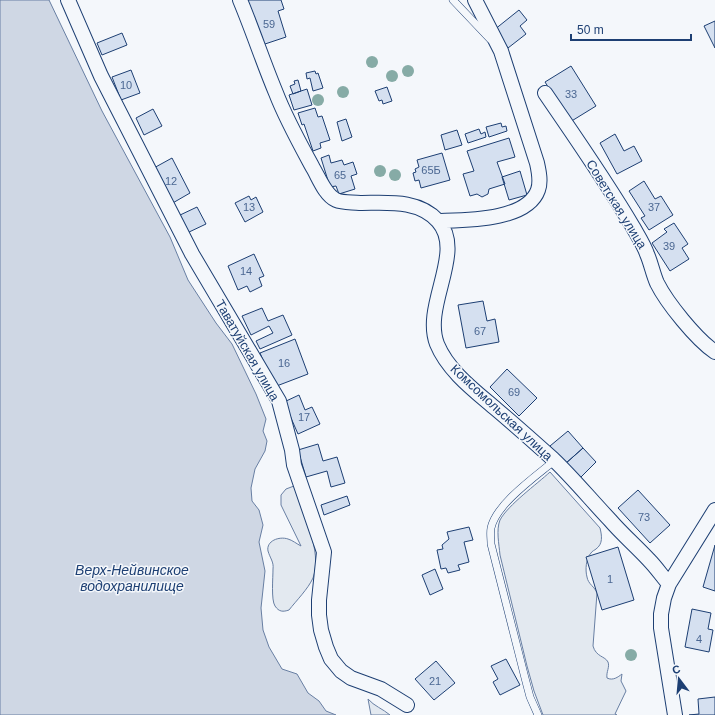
<svg xmlns="http://www.w3.org/2000/svg" width="715" height="715" viewBox="0 0 715 715" font-family="Helvetica,sans-serif">
  <style>
    .green { fill: #e3e9f0; stroke: #687fa3 }
    .water { fill: #cfd7e4; stroke: #687fa3 }
    .building { fill: #d5e0f0; stroke: #1d3f73 }
    .lines { fill: none; stroke-linecap: round; stroke-linejoin: round }
    .service-casing { stroke: #1d3f73; stroke-width: 8 }
    .minor-casing { stroke: #1d3f73; stroke-width: 16 }
    .service { stroke: #f4f7fb; stroke-width: 7 }
    .minor { stroke: #f4f7fb; stroke-width: 14 }
    .tree { fill: #86aba6 }
    .labels { text-anchor: middle; stroke-width: 3; stroke-linejoin: round; paint-order: stroke }
    .number-label { font-size: 11px; fill: #4b6792 }
    .street-label { font-size: 13px; fill: #1d3f73; stroke: #f4f7fb }
    .water-label { font-size: 14px; font-style: italic; fill: #1d3f73; stroke: #f4f7fb }
  </style>
  <rect width="100%" height="100%" fill="#f4f7fb"/>
  <path class="green" d="M550,472L600,528C602,536 603,544 596,549C595,550 592,551 591,553C586,558 585,570 587,577C588,584 595,587 597,593L593,646C596,657 605,656 608,662C610,667 606,672 607,678C613,681 618,677 622,674L621,681L626,691L615,714L617,715H543L534,691L527,666L500,555C499,544 496,530 500,520C508,505 537,484 550,472Z
    M294,486C302,512 323,551 313,578C308,589 296,601 289,610C283,612 279,612 275,606C271,600 273,578 273,569C274,562 270,558 268,551C266,541 279,536 288,539C292,540 297,544 301,546L281,505V495L286,489Z
    M368,699C374,706 383,709 390,715H371Z"/>
  <path class="water" d="M0,0H49L102,111L170,237L188,280L216,323L232,344L256,394L266,419L263,431L267,441L265,451L255,469L251,488L252,501L259,510L263,525L259,542L265,571L261,608L263,630L269,647L282,669L297,674L308,693L319,701L326,711L336,715H0Z"/>
  <path class="building" d="M247,0H281L284,9L278,11L286,37L262,45Z
    M519,10L527,20L520,26L526,34L508,48L494,30Z
    M715,21V48L704,26Z
    M122,33L127,45L102,55L97,43Z
    M571,66L596,106L570,122L545,82Z
    M131,70L140,93L121,100L112,77Z
    M315,71L316,74L318,73L323,88L313,91L310,78L307,79L306,73Z
    M298,80L301,91L293,94L290,86L295,84L294,81Z
    M387,87L392,101L383,104L382,100L379,101L375,91Z
    M307,89L312,105L294,110L289,95Z
    M315,108L318,117L322,116L330,140L320,143L321,148L313,151L304,124L302,125L298,113Z
    M153,109L162,126L144,135L136,118Z
    M346,119L352,137L342,141L337,122Z
    M501,123L502,127L506,126L507,131L489,137L486,127Z
    M479,129L481,134L485,132L486,137L468,143L465,134Z
    M457,130L462,145L445,150L441,135Z
    M615,134L624,151L634,146L642,161L617,174L600,143Z
    M509,138L515,157L497,162L505,184L489,189L488,194L482,197L477,194L470,196L463,174L474,171L467,151Z
    M442,153L450,180L421,188L419,180L415,181L413,173L416,172L415,169L419,167L417,160Z
    M329,155L331,163L342,160L344,165L353,162L357,174L351,176L355,189L339,194L336,186L330,187L321,158Z
    M172,158L190,193L171,204L152,169Z
    M520,171L527,195L509,200L502,177Z
    M644,181L655,199L661,196L673,215L649,230L641,218L645,216L629,191Z
    M249,196L251,200L256,197L263,212L245,222L235,203Z
    M197,207L206,224L187,233L178,216Z
    M674,223L688,244L682,248L689,259L670,271L652,243L667,232L664,229Z
    M254,254L264,276L259,278L262,286L250,292L247,286L238,290L228,266Z
    M483,301L487,321L495,319L499,342L466,348L458,305Z
    M262,308L268,321L283,315L292,335L260,349L256,341L273,333L269,326L251,335L242,316Z
    M295,339L308,374L274,387L260,353Z
    M507,369L537,398L519,416L490,387Z
    M299,395L305,410L312,407L320,424L298,434L284,402Z
    M568,431L583,448L565,464L550,446Z
    M318,444L323,461L337,457L345,483L331,487L327,471L306,477L298,450Z
    M583,448L596,462L579,479L565,464Z
    M638,490L670,525L650,543L618,508Z
    M347,496L350,505L324,515L321,505Z
    M469,527L473,540L464,542L469,562L458,565L460,570L448,573L446,568L441,569L437,550L443,549L442,545L449,539L447,532Z
    M715,545V591L703,587Z
    M618,547L634,600L602,610L586,557Z
    M435,569L443,589L430,595L422,575Z
    M692,609L711,613L708,629L713,630L709,652L685,647Z
    M506,659L520,685L500,695L493,682L498,679L491,666Z
    M436,661L455,683L434,700L415,679Z
    M715,697V715H689L699,714L698,699Z"/>
  <g class="lines">
    <defs>
      <path id="service" d="M453,0L490,39
        M538,715L530,697L525,678L491,544C491,539 490,533 491,528C496,504 536,476 554,461"/>
      <path id="minor" d="M68,0L101,76L192,254L279,401L292,450L294,465L324,552L319,600V615L321,630L326,647L331,659L341,671L351,678L381,689L407,705
        M240,0C253,31 263,62 276,93C286,119 300,144 313,168C319,178 325,195 336,200C343,203 352,202 360,203C387,203 418,199 438,221C466,252 422,305 437,344C448,371 475,391 496,409C515,425 534,442 553,459C573,478 591,500 610,520C622,534 636,546 649,560C656,567 662,576 669,584
        M545,93C575,137 606,181 633,227C638,236 644,245 647,254C651,263 653,274 657,283C667,303 696,339 715,352
        M438,221C465,220 527,221 538,190C541,182 539,172 537,163L501,51L475,0
        M675,715L661,628V614L664,598L669,584L715,510"/>
    </defs>
    <use href="#service" class="service-casing"/>
    <use href="#minor" class="minor-casing"/>
    <use href="#service" class="service"/>
    <use href="#minor" class="minor"/>
  </g>
  <g class="tree">
    <circle cx="372" cy="62" r="6"/>
    <circle cx="408" cy="71" r="6"/>
    <circle cx="392" cy="76" r="6"/>
    <circle cx="343" cy="92" r="6"/>
    <circle cx="318" cy="100" r="6"/>
    <circle cx="380" cy="171" r="6"/>
    <circle cx="395" cy="175" r="6"/>
    <circle cx="631" cy="655" r="6"/>
  </g>
  <g class="labels">
    <g class="number-label">
      <text x="269" y="28">59</text>
      <text x="126" y="89">10</text>
      <text x="571" y="98">33</text>
      <text x="431" y="174">65Б</text>
      <text x="340" y="179">65</text>
      <text x="171" y="185">12</text>
      <text x="249" y="211">13</text>
      <text x="654" y="211">37</text>
      <text x="669" y="250">39</text>
      <text x="246" y="275">14</text>
      <text x="480" y="335">67</text>
      <text x="284" y="367">16</text>
      <text x="514" y="396">69</text>
      <text x="304" y="421">17</text>
      <text x="644" y="521">73</text>
      <text x="610" y="583">1</text>
      <text x="699" y="643">4</text>
      <text x="435" y="685">21</text>
    </g>
    <g class="street-label">
      <text transform="translate(617 204) rotate(58)" y="5">Советская улица</text>
      <text transform="translate(248 350) rotate(60)" y="5">Таватуйская улица</text>
      <text transform="translate(502 412) rotate(43)" y="5">Комсомольская улица</text>
    </g>
    <g class="water-label">
      <text x="132" y="575">Верх-Нейвинское<tspan x="132" dy="16">водохранилище</tspan></text>
    </g>
  </g>
  <g transform="translate(679 679) rotate(344)" stroke="#f4f7fb" stroke-width="3" paint-order="stroke">
  <path d="M0-3L7 15L0 10L-7 15Z" fill="#1d3f73"/>
  <text y="-6" font-size="11" font-weight="bold" text-anchor="middle" fill="#1d3f73">С</text>
  </g>
  <path d="M571 34v6h120v-6" fill="none" stroke="#1d3f73" stroke-width="2"/>
  <text x="577" y="34" font-size="12" fill="#1d3f73" stroke="#f4f7fb" stroke-width="3" paint-order="stroke">50 m</text>
</svg>
